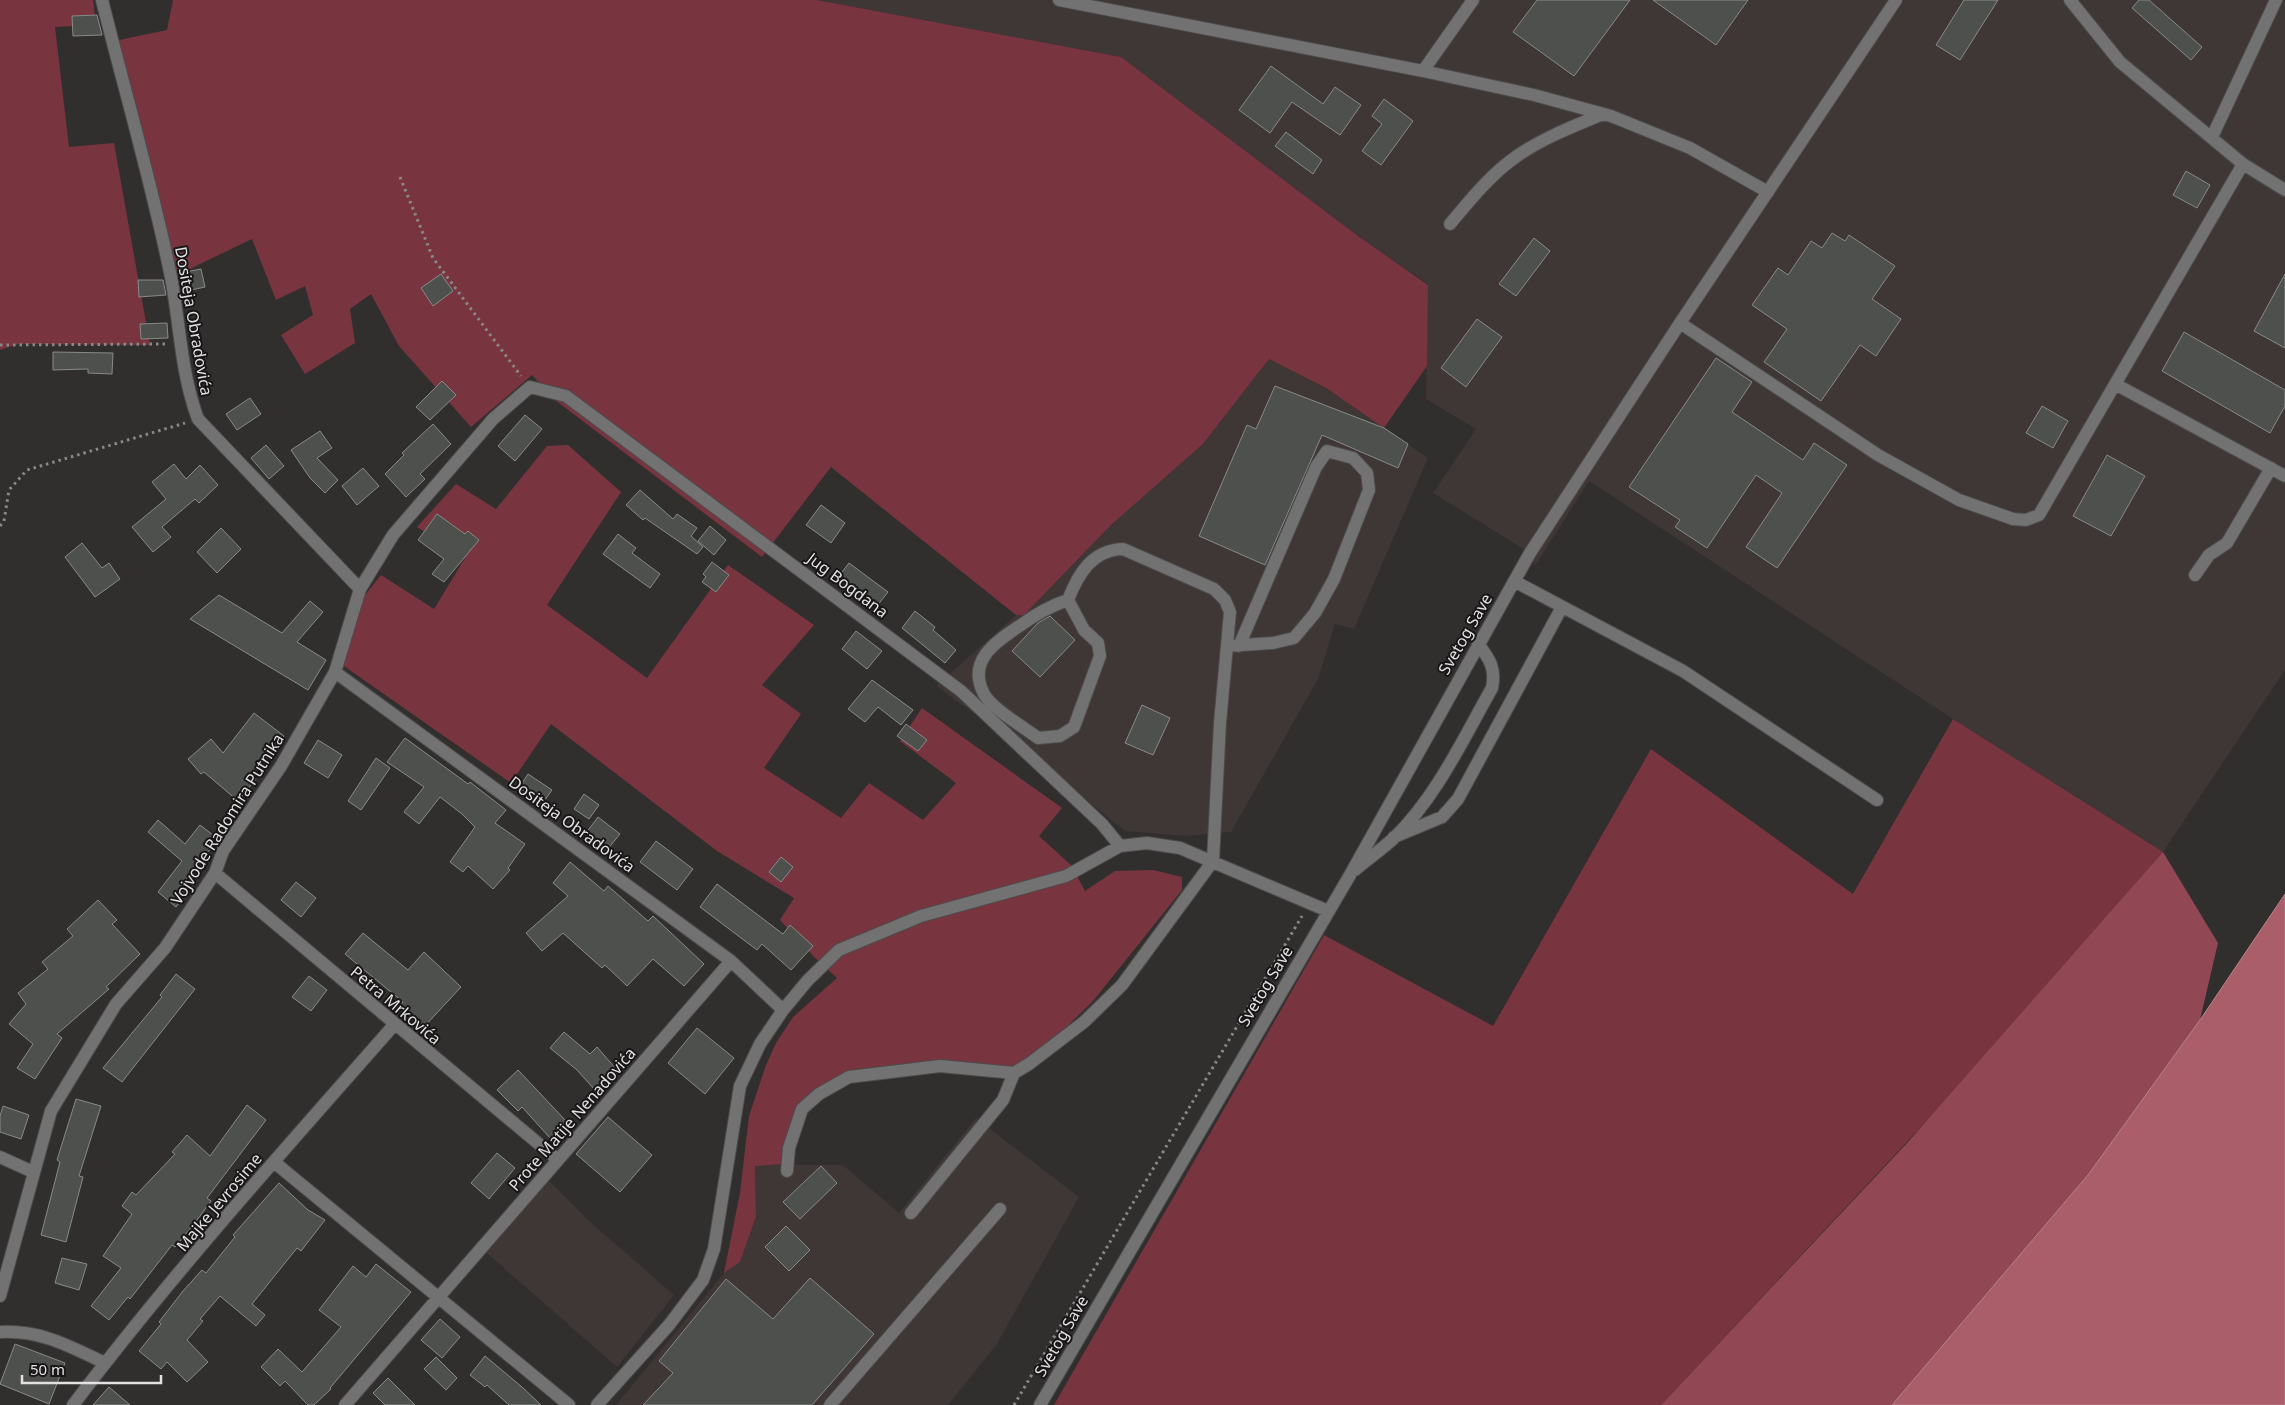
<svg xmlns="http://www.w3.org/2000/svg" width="2285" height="1405" viewBox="0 0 2285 1405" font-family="'Noto Sans',sans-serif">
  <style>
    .built { fill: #3f3636 }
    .green { fill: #783540 }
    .forest { fill: #914854 }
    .water { fill: #a95e69; stroke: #ba858d }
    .building { fill: #4e504d; stroke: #898b88 }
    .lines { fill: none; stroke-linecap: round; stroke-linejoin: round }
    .minor-casing { stroke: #4d4b4b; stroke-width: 14 }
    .path { stroke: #8a8888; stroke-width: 3; stroke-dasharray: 2.5 4; stroke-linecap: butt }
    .minor { stroke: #737272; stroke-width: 12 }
    .labels { text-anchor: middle; stroke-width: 4; stroke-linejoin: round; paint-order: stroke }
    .street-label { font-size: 16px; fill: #e3e1e1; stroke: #181616 }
  </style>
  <rect width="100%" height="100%" fill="#312e2e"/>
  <path class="built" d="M817,0H2285V670L2163,852L1953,719L1589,481L1535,566L1530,553L1433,493L1476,429L1426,399L1428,284L1354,233L1121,57Z
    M1269,359L1326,388L1428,458L1354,629L1335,624L1318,679L1231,832L1186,836L1125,831L1022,748L936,686L1016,615H1024L1111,525L1203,444Z
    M976,1118L1079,1197L997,1344L948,1405H616L724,1273L740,1262L756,1217L755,1165H843L899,1213Z
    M542,1174L587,1219L674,1295L617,1367L482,1249Z"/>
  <path class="green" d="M0,0H93L96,25L55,27L69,147L114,143L150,345L18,344L0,350Z
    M173,0H817L1121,57L1354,233L1428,285L1427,366L1384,428L1326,388L1269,359L1203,444L1111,525L1024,615H1016L831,467L762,557L555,400L532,375L471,427L399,346L371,294L350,309L355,343L305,374L281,335L313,315L305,286L276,300L252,239L171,278L119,40L167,30Z
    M568,445L621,492L547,605L647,678L728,565L814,625L762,685L801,714L764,768L841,818L869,783L923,820L956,783L900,741L922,708L1062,808L1039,836L1071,865L1085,891L1115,871L1153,870L1182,877V890L1093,1001L1029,1064L1014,1073L940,1066L849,1077L802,1108L787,1164L755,1166L756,1217L740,1262L724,1273L740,1193L749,1116L766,1065L776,1043L793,1017L837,978L814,957L780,920L794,898L717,851L551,724L511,783L341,664L361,600L381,575L434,609L465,558L417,527L456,484L496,509L547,446Z
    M1953,719L2163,852L1992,1051L1661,1405H1054L1324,935L1493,1026L1651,749L1853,894Z"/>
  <path class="forest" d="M2163,852L2218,943L2200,1020L2088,1175L1892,1405H1661L1908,1142Z"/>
  <path class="water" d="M2285,894V1405H1892L2088,1175L2200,1020Z"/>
  <path class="building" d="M1537,0H1630L1574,76L1513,32Z
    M1653,0H1748L1716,45Z
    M1964,0H1998L1960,60L1936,45Z
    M2139,0H2149L2202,47L2191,60L2132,8Z
    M97,15L102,35L73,36L72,16Z
    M1271,66L1323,104L1335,87L1361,105L1340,135L1292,102L1270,133L1239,110Z
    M1384,99L1413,121L1381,165L1362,151L1382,124L1372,116Z
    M1286,132L1322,160L1313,174L1275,146Z
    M2186,171L2210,185L2197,208L2173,195Z
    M1832,233L1845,241L1849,235L1895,266L1872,299L1901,319L1876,356L1860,345L1821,401L1764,362L1787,329L1752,305L1778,268L1788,275L1811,241L1822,248Z
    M1534,238L1550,251L1516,296L1499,284Z
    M201,269L205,287L182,292L180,273Z
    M441,274L453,291L433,306L421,288Z
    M2285,274V348L2254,331Z
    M138,280H163L166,295L139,297Z
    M1477,319L1502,337L1466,387L1441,368Z
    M167,323L168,338L141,339L140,324Z
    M2184,332L2285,390V406L2270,433L2162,371Z
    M53,352L113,353L112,374L88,373V369L53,370Z
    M1716,358L1752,382L1732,412L1803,460L1814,443L1847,465L1777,568L1746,547L1782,493L1756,475L1707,548L1675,527L1680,520L1629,487Z
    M442,381L456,395L430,420L416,407Z
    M1275,386L1384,428L1408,444L1398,468L1322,435L1265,565L1199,536L1247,425L1256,429Z
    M250,398L261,414L237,430L226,414Z
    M2042,406L2068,421L2053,448L2026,433Z
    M525,415L542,429L515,461L498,446Z
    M433,424L451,444L420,474L425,479L406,497L385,474L404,455L402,453Z
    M320,431L332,448L317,458L338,480L325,493L310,478L291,450Z
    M266,445L284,466L269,479L251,458Z
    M2107,455L2145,476L2111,536L2073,516Z
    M174,464L186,479L200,465L218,485L199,503L195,499L162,527L171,537L153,552L132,527L166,499L152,482Z
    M363,468L379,486L357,505L342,486Z
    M640,490L673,519L677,514L697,528L691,536L703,547L697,554L645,518L643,520L626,505Z
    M821,505L845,523L831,543L806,525Z
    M437,514L465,534L468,531L479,540L444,582L432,574L444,559L418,540Z
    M710,526L726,540L714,555L698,541Z
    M221,528L241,549L217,573L197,552Z
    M618,534L636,548L632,553L660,574L650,588L603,554Z
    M82,543L102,568L109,563L120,579L95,597L65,557Z
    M712,562L729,575L716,592L702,582L706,577L703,574Z
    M849,563L888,592L877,606L839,576Z
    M219,595L282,633L310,601L323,612L297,642L326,660L308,690L190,619Z
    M915,611L935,627L933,630L956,650L945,663L902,628Z
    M1050,616L1075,640L1040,677L1012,651L1038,623Z
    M856,631L882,651L867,669L842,649Z
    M872,680L913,710L901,725L878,707L865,722L848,709Z
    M1142,705L1170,718L1153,755L1125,743Z
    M254,713L284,736L253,776L256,779L238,801L204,772L201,774L188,759L211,739L223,753Z
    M906,724L927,740L918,751L897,736Z
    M405,738L468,784L470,782L506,810L495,823L525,844L508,868L510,870L493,889L468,866L463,872L450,862L475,827L462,814L440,797L419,824L404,812L424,787L387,762Z
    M318,740L342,755L328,778L304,763Z
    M376,758L390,768L361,810L348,801Z
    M528,774L552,790L542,804L519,788Z
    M584,794L599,805L589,819L574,809Z
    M598,817L620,834L607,850L586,833Z
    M158,820L185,844L200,825L218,839L186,880L193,885L176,907L158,892L182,861L148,832Z
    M656,841L693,869L677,890L640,862Z
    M781,857L793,867L781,882L769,872Z
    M570,862L604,891L608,886L648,921L653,916L704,964L684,986L653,959L627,986L605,965L602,968L563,933L542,951L526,933L568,896L553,883Z
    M296,882L316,898L301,917L281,900Z
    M717,884L783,934L790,925L813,946L791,970L762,944L757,950L700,907Z
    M98,900L117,920L112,924L140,954L106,987L109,989L57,1034L62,1038L35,1079L17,1068L33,1044L9,1024L26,1004L18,993L48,969L42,962L73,936L67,929Z
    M363,933L408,970L424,952L461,987L423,1028L399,1006L403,1002L345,954Z
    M176,974L195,989L122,1082L103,1068L162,997L160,995Z
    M309,976L327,990L311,1011L292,997Z
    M697,1028L734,1058L705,1094L668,1063Z
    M564,1032L590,1054L597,1047L616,1069L594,1089L577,1070L550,1048Z
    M518,1070L567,1122L550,1138L522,1107L518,1111L497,1090Z
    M76,1099L101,1106L79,1176L83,1177L66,1242L41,1235L60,1162L57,1160Z
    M247,1105L266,1120L207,1198L211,1201L195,1223L175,1247L172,1245L130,1299L128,1297L109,1320L91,1306L121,1268L103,1256L132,1214L122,1206L132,1192L136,1195L175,1154L172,1152L187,1135L210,1156Z
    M3,1106L29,1115L21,1139L0,1132V1116Z
    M608,1117L652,1155L620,1192L576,1154Z
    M497,1153L515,1168L489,1199L471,1183Z
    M821,1166L837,1183L800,1219L783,1202Z
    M279,1183L308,1210L325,1220L301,1251L297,1248L252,1304L265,1315L256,1326L220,1296L200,1319L203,1321L187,1340L208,1362L187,1382L167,1362L161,1369L139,1351L161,1324L159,1322L183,1291L202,1270L206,1273L235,1237L233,1235Z
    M786,1226L810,1250L789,1271L765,1247Z
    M62,1258L87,1264L79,1290L55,1283Z
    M376,1264L411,1292L330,1388L331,1389L314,1405H308L285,1381L280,1386L261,1367L278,1349L302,1372L341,1327L319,1310L353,1266L366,1277Z
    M810,1278L874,1334L812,1405H643L673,1373L659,1361L726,1279L773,1319Z
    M440,1319L460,1337L442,1358L421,1340Z
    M15,1344L65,1363L49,1404L0,1384Z
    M485,1356L522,1387L541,1405H509L487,1385L485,1387L470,1375Z
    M436,1357L457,1378L446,1390L424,1369Z
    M388,1378L415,1405H385L373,1393Z
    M109,1387L130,1405H93Z"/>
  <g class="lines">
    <defs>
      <path id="minor" d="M102,0C125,92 152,184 171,277C180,325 181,374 198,419L360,589
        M1059,0L1423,71L1473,0
        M1423,71L1534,95L1611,116L1690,148L1768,192
        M2212,137L2276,0
        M2243,164L2285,190
        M1450,224C1470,200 1491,174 1517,156C1543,138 1574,126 1603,114
        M1680,323L1878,455L1959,500L2013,519L2026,520L2039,515L2243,164L2120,62L2070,0
        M2115,384L2285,476
        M2195,575L2209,555L2227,543L2271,468
        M1514,581L1683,671L1877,800
        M1227,646L1273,643L1294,638L1315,613L1334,579L1369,490L1367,473L1353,458L1327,451L1316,467L1239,646
        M335,672L731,961L783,1010
        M1394,837L1442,817L1458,799L1562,607
        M1355,870C1368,859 1382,849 1394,838C1437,796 1463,739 1492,688C1496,669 1490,659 1478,644
        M215,873L558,1160
        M0,1157L33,1172
        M274,1162L569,1405
        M787,1171L789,1148L802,1109L819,1094L849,1077L940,1066L1014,1073L1029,1064L1084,1022L1122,985L1213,861L1220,723L1230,612L1225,600L1214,589L1123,549C1092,550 1078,574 1068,600C1050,606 1036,614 1021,625C997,641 966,660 984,694C992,709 1024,727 1038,738L1060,736L1074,727L1100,656L1098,643L1084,630L1068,600
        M911,1213L1003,1100L1014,1073
        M0,1296L51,1111L116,1004L165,948L215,873L223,851L281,766L335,672L360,589L393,535L493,419L530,387L566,396L961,691L1102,824L1120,846
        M0,1332C41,1330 69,1346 105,1363
        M73,1405C173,1273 285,1149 394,1025
        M345,1405L731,961
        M597,1405L669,1325L703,1280L714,1249L740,1086L760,1044L783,1010L808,980L839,950L921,916L1066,876L1120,846L1147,843L1180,848L1328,911
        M830,1405L1000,1209
        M1040,1405L1350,875L1530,553L1680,323L1896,0"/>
    </defs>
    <use href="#minor" class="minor-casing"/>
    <path class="path" d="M400,177L433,258L521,376
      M0,345L168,344
      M0,526L4,521L9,490L27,470L185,423
      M1014,1405L1302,916"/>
    <use href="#minor" class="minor"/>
  </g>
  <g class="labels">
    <g class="street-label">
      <text transform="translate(194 321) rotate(80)" y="6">Dositeja Obradovića</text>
      <text transform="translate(848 585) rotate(37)" y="6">Jug Bogdana</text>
      <text transform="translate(1465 634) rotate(-60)" y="6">Svetog Save</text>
      <text transform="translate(227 819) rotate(-58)" y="6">Vojvode Radomira Putnika</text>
      <text transform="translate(572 824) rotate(36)" y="6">Dositeja Obradovića</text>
      <text transform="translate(1265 986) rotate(-59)" y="6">Svetog Save</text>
      <text transform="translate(396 1005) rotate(40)" y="6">Petra Mrkovića</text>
      <text transform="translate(572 1119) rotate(-49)" y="6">Prote Matije Nenadovića</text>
      <text transform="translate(219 1202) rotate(-50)" y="6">Majke Jevrosime</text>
      <text transform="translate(1061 1336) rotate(-60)" y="6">Svetog Save</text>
    </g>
  </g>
  <path d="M22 1375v8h139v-8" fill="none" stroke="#e3e1e1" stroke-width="2.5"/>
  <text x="30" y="1375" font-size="15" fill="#e3e1e1" stroke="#181616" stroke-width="4" paint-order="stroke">50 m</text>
</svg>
